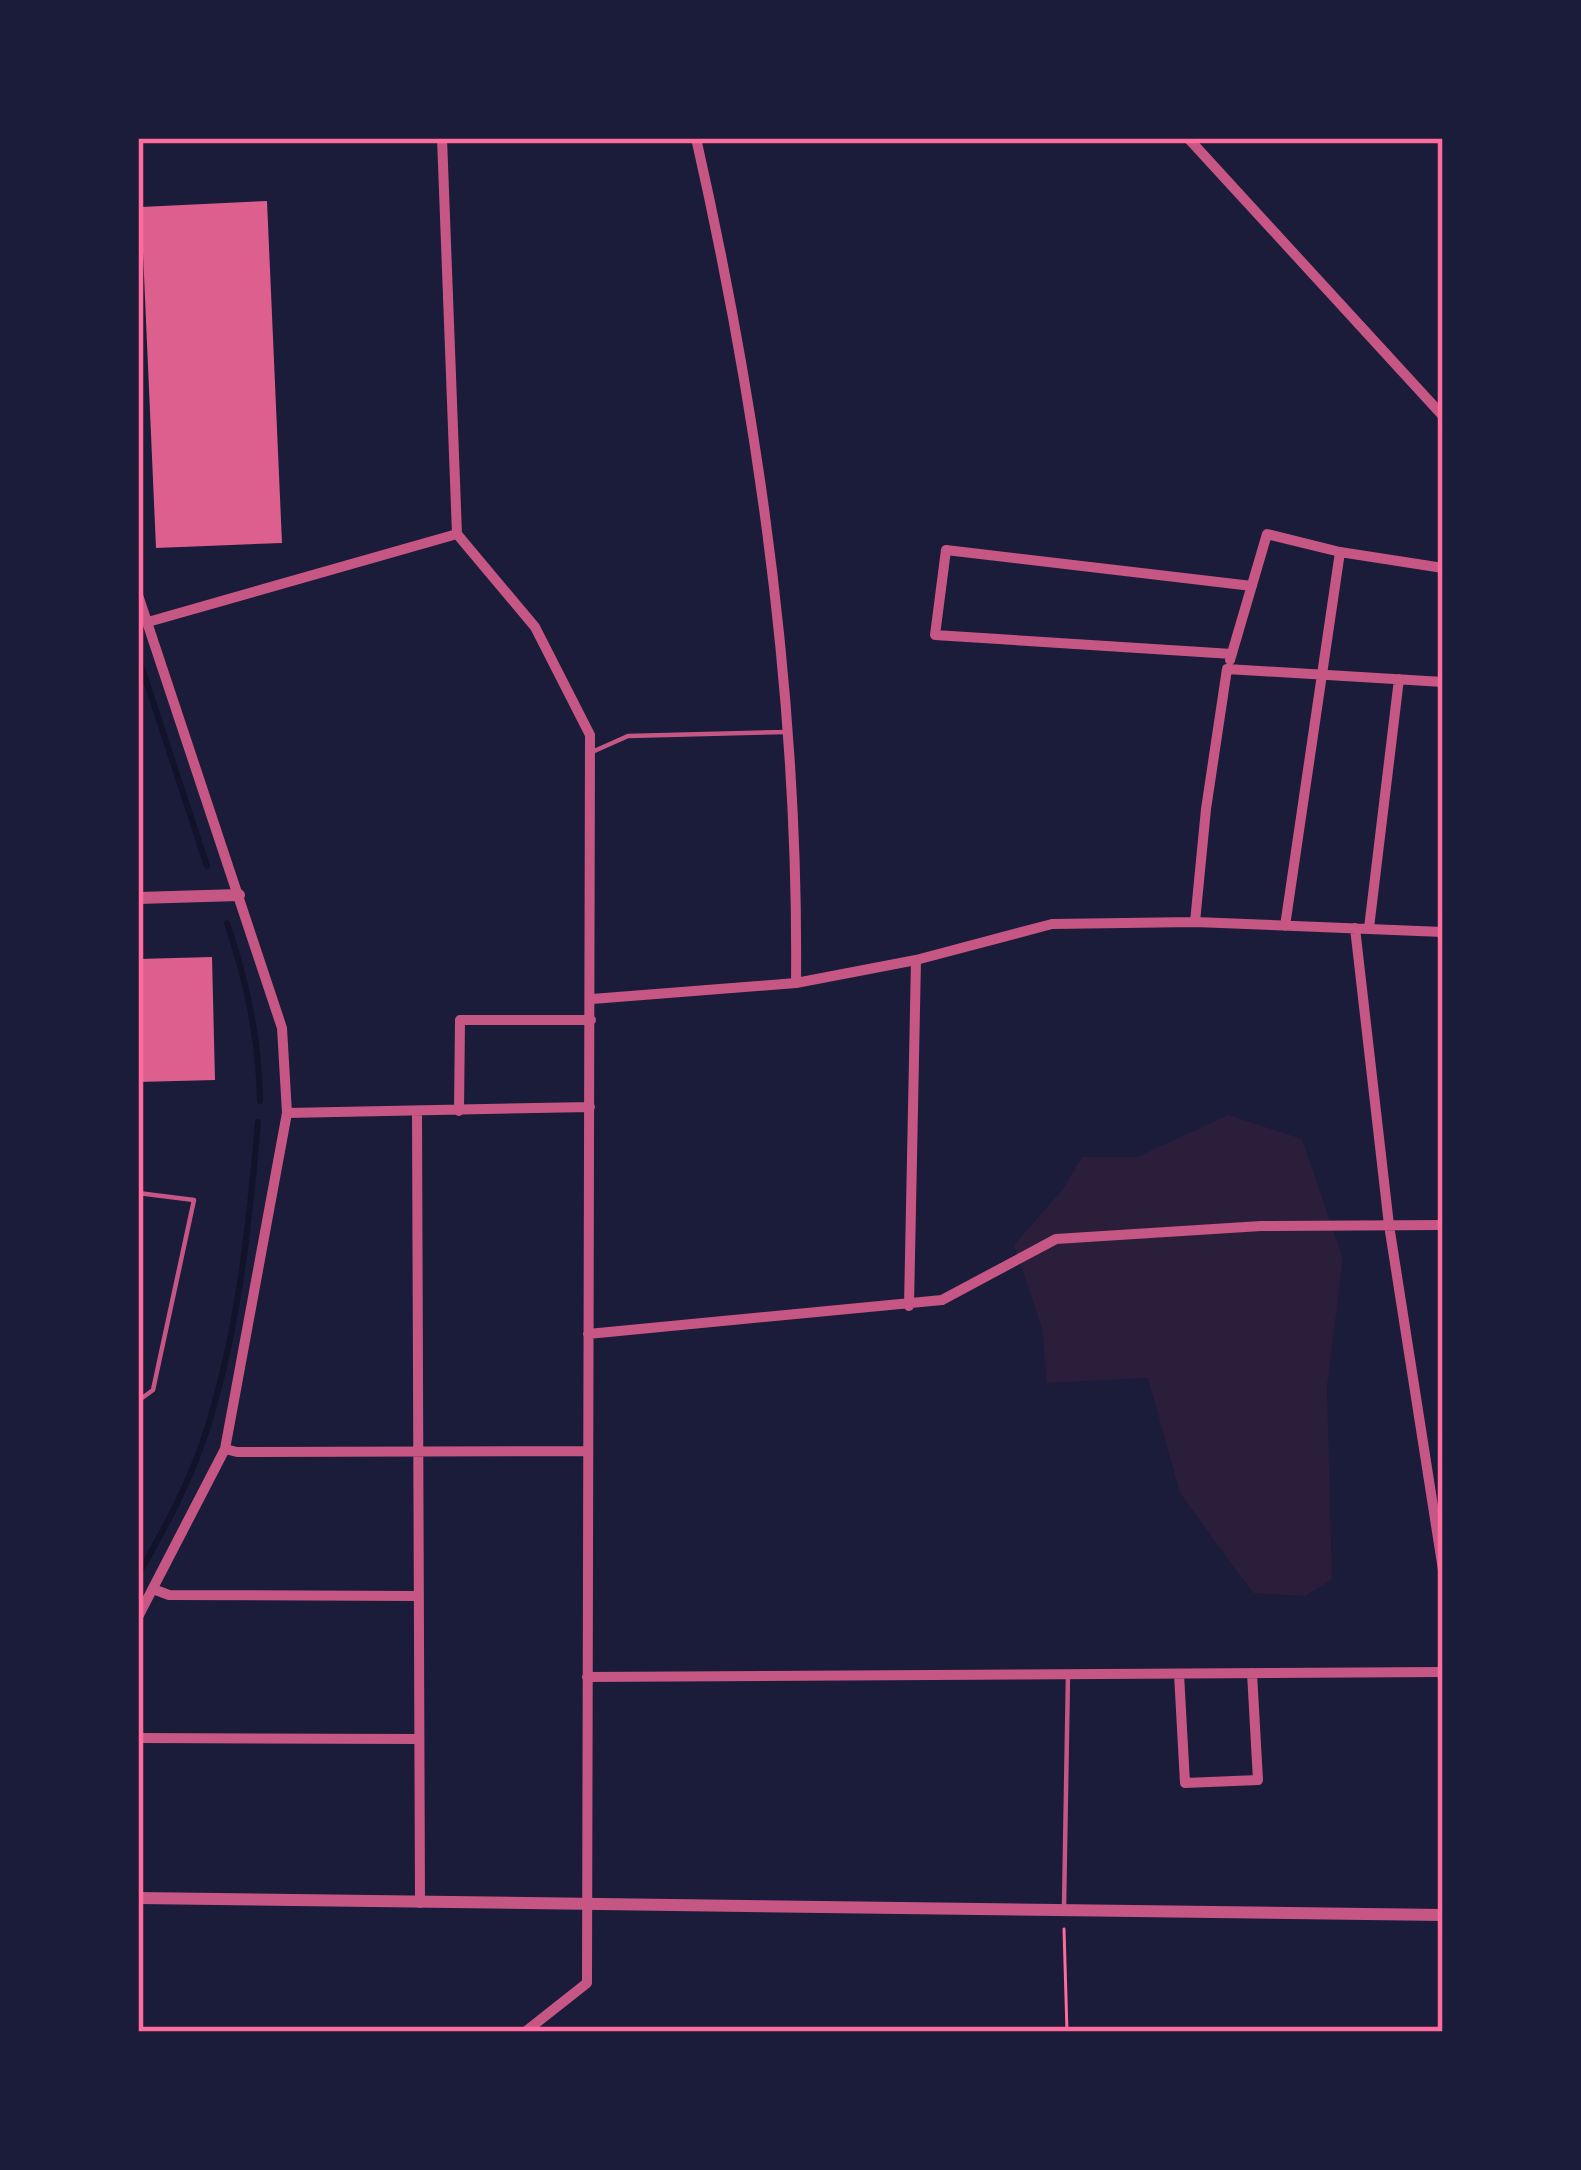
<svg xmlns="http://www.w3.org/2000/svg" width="1581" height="2170" viewBox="0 0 1581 2170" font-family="'Fira Sans',sans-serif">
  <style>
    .green { fill: #2a1e3b }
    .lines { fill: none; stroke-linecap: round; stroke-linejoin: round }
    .stream { stroke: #12122b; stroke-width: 6 }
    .building { fill: #dd5f8e }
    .path { stroke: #ff6b9d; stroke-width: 3 }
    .service { stroke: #c65784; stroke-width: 4.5 }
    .minor { stroke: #c65784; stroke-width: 10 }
    .tertiary { stroke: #c65784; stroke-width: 12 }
    .neatline { fill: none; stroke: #ff6b9d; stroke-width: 4.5 }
  </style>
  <rect width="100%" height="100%" fill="#1b1b3a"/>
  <path class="green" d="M1228,1115L1302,1139L1343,1259L1327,1386L1332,1579L1305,1596L1253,1593L1180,1493L1148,1378L1047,1383L1042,1328L1014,1245L1063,1189L1082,1157H1137Z"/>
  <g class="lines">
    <path class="stream" d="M138,656L207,866
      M227,923C247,983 259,1038 260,1101
      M138,1575C162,1533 187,1488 203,1441C237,1341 249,1228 258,1122"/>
  </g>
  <path class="building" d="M267,201L282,543L156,548L141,207Z
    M212,957L215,1080L138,1082V959Z"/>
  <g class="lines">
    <path class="path" d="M1064,1929L1067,2032"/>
    <path class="service" d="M592,752L628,736L786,732
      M138,1193L194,1200L153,1390L138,1401
      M1064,1908L1068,1674"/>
    <path class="minor" d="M442,138L457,534L535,627L590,735L587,1983L525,2032
      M696,138C758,412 799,702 796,983
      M1188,138L1443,416
      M1340,552L1443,568
      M138,595L282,1028L287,1113L225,1449L138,1617
      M148,622L457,534
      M1232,654L935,635L946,550L1252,586
      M1230,660L1267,534L1340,552L1285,926
      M1195,922L1443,932
      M1355,928L1389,1225L1443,1570
      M1369,928L1399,679
      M592,999L796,983L916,960L1052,924L1195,922L1206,809L1227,669L1443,682
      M459,1111L460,1020H591
      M417,1112L420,1903
      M287,1113L590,1107
      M909,1306L916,960
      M588,1334L942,1300L1056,1239L1261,1226L1443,1225
      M225,1449L237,1452L587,1451
      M153,1589L169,1595L417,1596
      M1179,1674L1185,1783L1258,1780L1252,1673
      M587,1677L1443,1672
      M138,1738L417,1739"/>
    <path class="tertiary" d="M138,898L239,895
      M138,1898L1443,1915"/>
  </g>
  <rect width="1581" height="2170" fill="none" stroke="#1b1b3a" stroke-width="282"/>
  <rect x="141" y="141" width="1299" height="1888" class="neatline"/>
</svg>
